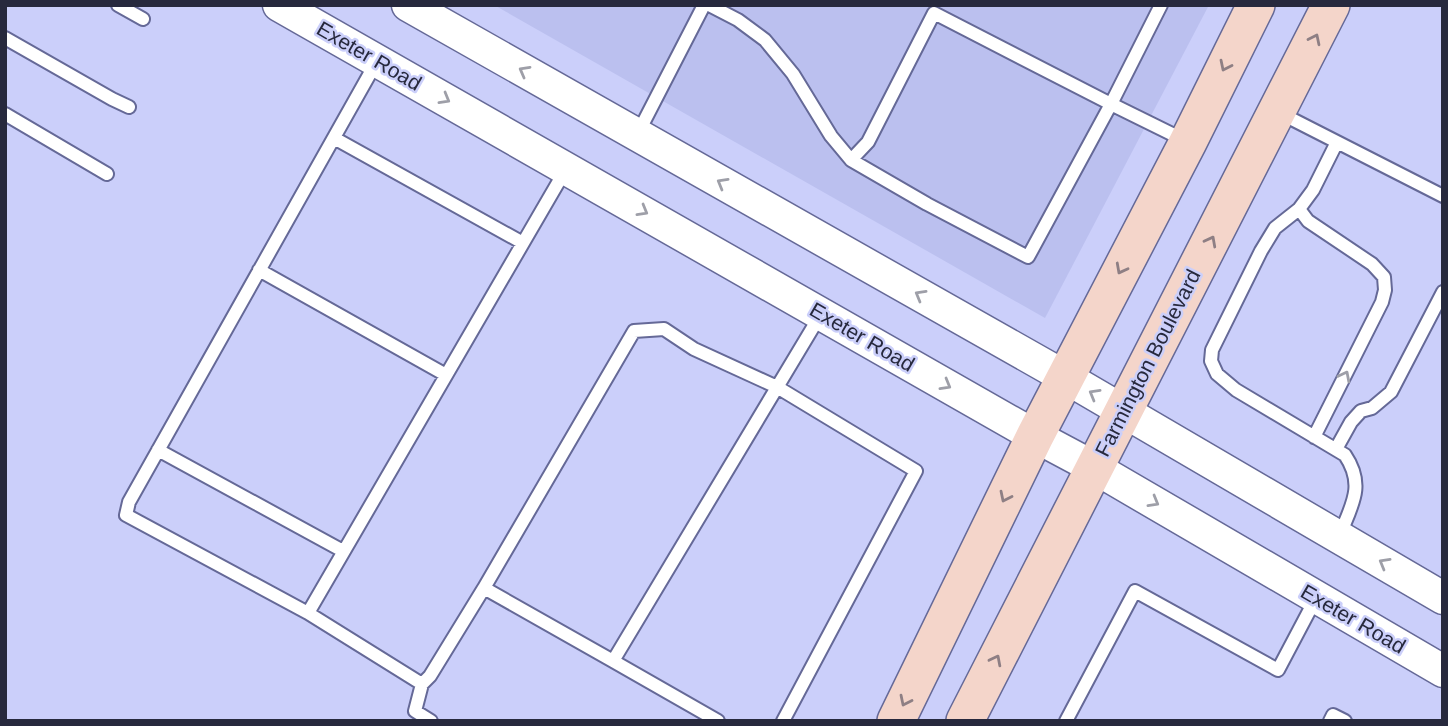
<svg xmlns="http://www.w3.org/2000/svg" width="1448" height="726" viewBox="0 0 1448 726" font-family="Helvetica,sans-serif">
  <style>
    .built { fill: #bbc0ef }
    .lines { fill: none; stroke-linecap: round; stroke-linejoin: round }
    .service-casing { stroke: #656997; stroke-width: 16 }
    .tertiary-casing { stroke: #656997; stroke-width: 35 }
    .secondary-casing { stroke: #656997; stroke-width: 40 }
    .service { stroke: #fff; stroke-width: 12 }
    .tertiary { stroke: #fff; stroke-width: 32 }
    .secondary { stroke: #f4d5ca; stroke-width: 37 }
    .oneway { stroke: #8e7f84 }
    .oneway2 { stroke: #9e9fa8 }
    .labels { text-anchor: middle; stroke-width: 5; stroke-linejoin: round; paint-order: stroke }
    .street-label { font-size: 21px; fill: #27293d; stroke: #cbcffa }
  </style>
  <rect width="100%" height="100%" fill="#cbcffa"/>
  <path class="built" d="M494,5H1209L1045,318Z"/>
  <g class="lines">
    <defs>
      <path id="service" d="M118,5L143,19
        M709,5L738,20L765,40L793,74L831,136L851,160L868,142L934,13L1111,104L1161,5
        M5,38L112,99L129,107
        M377,61L129,502L126,515L308,613L566,169
        M1278,112L1443,196
        M5,114L107,174
        M637,135L704,5
        M334,138L523,243
        M1337,142L1313,190L1299,209L1275,228L1261,251L1212,350L1211,361L1217,374L1236,390L1345,455C1366,486 1351,506 1339,537
        M851,160L927,204L1028,257L1111,104L1184,140
        M1299,209L1308,221L1372,264L1384,277L1385,290L1382,302L1314,437
        M259,270L446,375
        M1336,449L1351,422L1361,411L1372,408L1391,392L1443,292
        M158,450L343,551
        M308,613L422,684L430,676L484,588
        M613,661L484,588L634,331L664,329L694,349L777,387L916,471L783,721
        M422,684L415,711L431,721
        M718,721L613,661L821,314
        M1066,721L1135,591L1278,670L1316,598
        M1330,721L1333,715L1345,721"/>
      <path id="tertiary" d="M279,5L1035,436L1095,468L1443,671
        M408,5L1065,377L1443,598"/>
      <path id="secondary" d="M896,721L1035,436L1188,142L1256,5
        M965,721L1331,5"/>
    </defs>
    <use href="#service" class="service-casing"/>
    <use href="#tertiary" class="tertiary-casing"/>
    <use href="#secondary" class="secondary-casing"/>
    <use href="#service" class="service"/>
    <use href="#tertiary" class="tertiary"/>
    <use href="#secondary" class="secondary"/>
  </g>
  <defs><path id="oneway-chevron" d="M-2-3.5L2.5 0L-2 3.5" fill="none" stroke-width="1.6" stroke-linecap="round" stroke-linejoin="round" transform="scale(1.75)"/></defs>
  <g class="oneway">
    <use href="#oneway-chevron" transform="translate(1315 39) rotate(-64)"/>
    <use href="#oneway-chevron" transform="translate(1225 66) rotate(116)"/>
    <use href="#oneway-chevron" transform="translate(1211 241) rotate(-62)"/>
    <use href="#oneway-chevron" transform="translate(1121 269) rotate(118)"/>
    <use href="#oneway-chevron" transform="translate(1005 497) rotate(116)"/>
    <use href="#oneway-chevron" transform="translate(996 660) rotate(-63)"/>
    <use href="#oneway-chevron" transform="translate(905 701) rotate(116)"/>
  </g>
  <g class="oneway2">
    <use href="#oneway-chevron" transform="translate(524 71) rotate(-151)"/>
    <use href="#oneway-chevron" transform="translate(445 99) rotate(30)"/>
    <use href="#oneway-chevron" transform="translate(722 183) rotate(-150)"/>
    <use href="#oneway-chevron" transform="translate(643 211) rotate(30)"/>
    <use href="#oneway-chevron" transform="translate(920 295) rotate(-150)"/>
    <use href="#oneway-chevron" transform="translate(1345 376) rotate(-63)"/>
    <use href="#oneway-chevron" transform="translate(946 385) rotate(30)"/>
    <use href="#oneway-chevron" transform="translate(1094 394) rotate(-150)"/>
    <use href="#oneway-chevron" transform="translate(1154 502) rotate(30)"/>
    <use href="#oneway-chevron" transform="translate(1384 563) rotate(-150)"/>
  </g>
  <g class="labels">
    <g class="street-label">
      <text transform="translate(369 56) rotate(30)" y="7">Exeter Road</text>
      <text transform="translate(862 337) rotate(30)" y="7">Exeter Road</text>
      <text transform="translate(1148 363) rotate(-63)" y="7">Farmington Boulevard</text>
      <text transform="translate(1353 619) rotate(30)" y="7">Exeter Road</text>
    </g>
  </g>
  <rect width="1448" height="726" fill="none" stroke="#27293d" stroke-width="14"/>
</svg>
